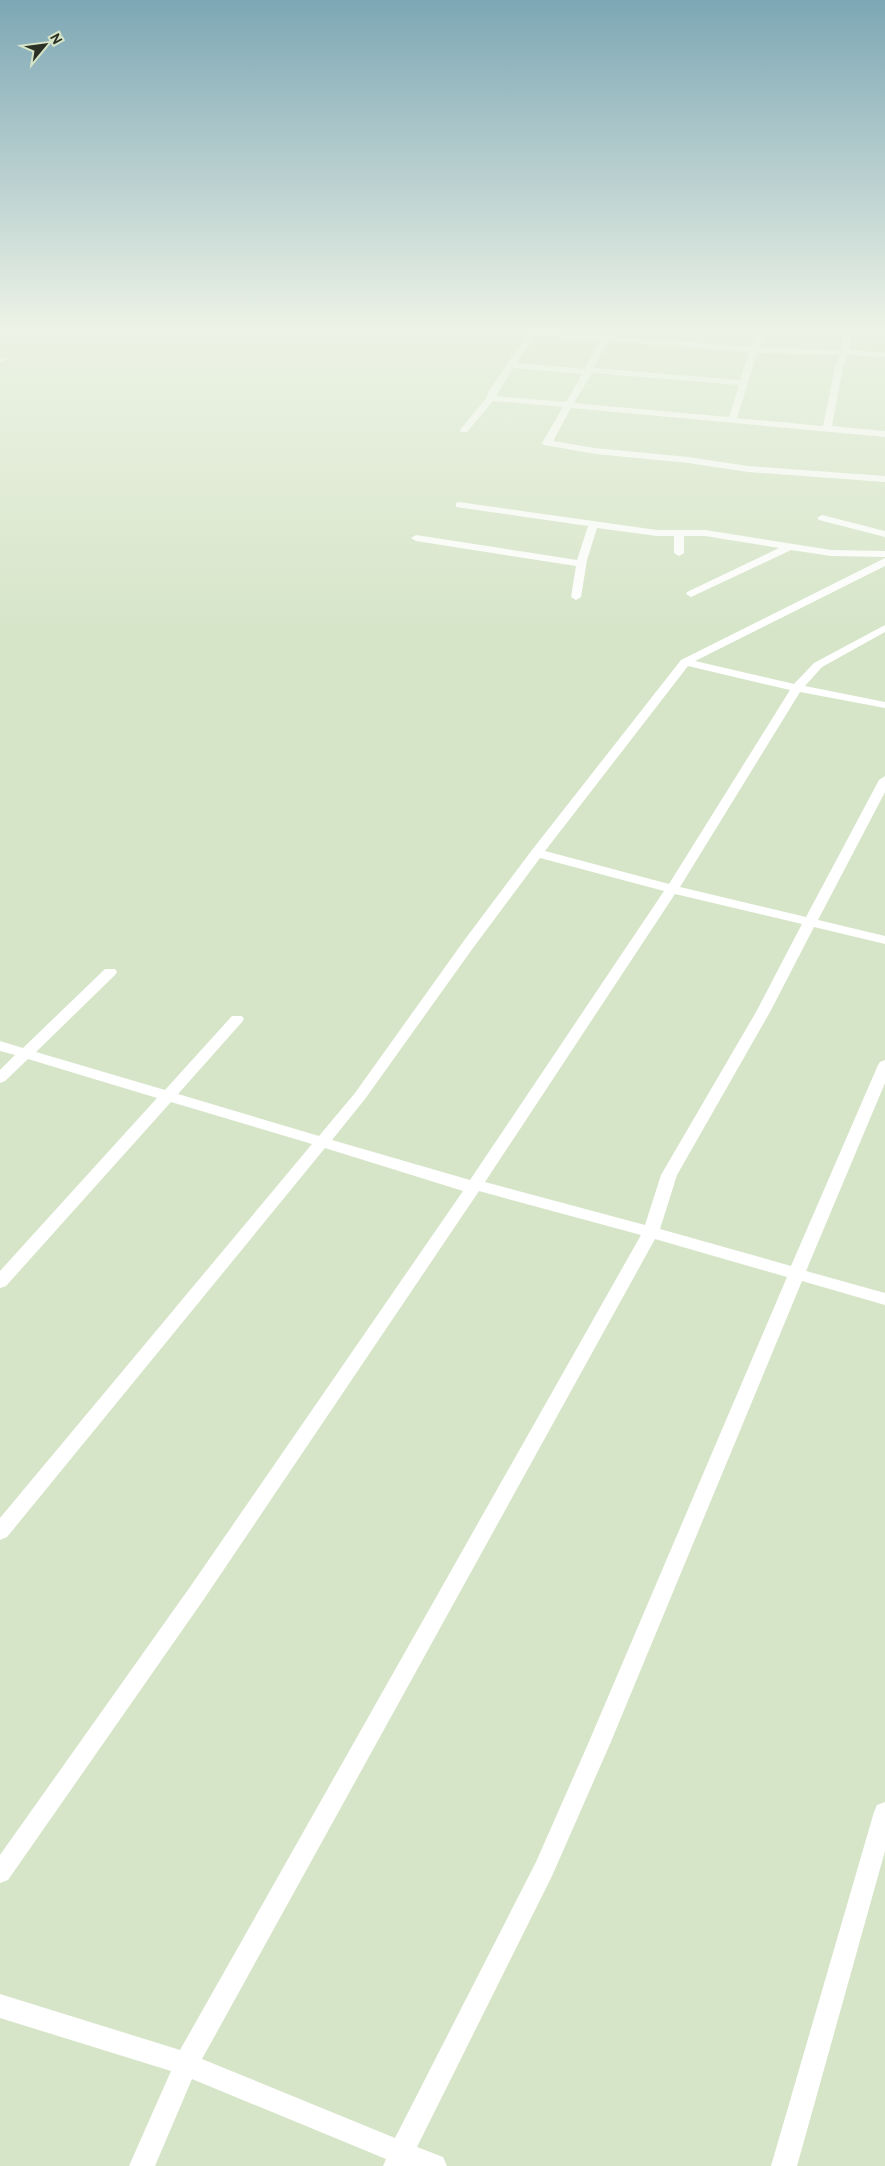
<svg xmlns="http://www.w3.org/2000/svg" width="885" height="2166" viewBox="0 0 885 2166" font-family="Overpass,sans-serif">
  <style>
    .lines { fill: none; stroke-linecap: round; stroke-linejoin: round }
    .street { fill: #fff; fill-rule: evenodd }
  </style>
  <rect width="100%" height="100%" fill="#d6e5c8"/>
  <g class="lines">
    <path class="street" d="M531,329L603,335L607,329H615L611,336L751,347L757,329H765L759,348L841,350L844,329H852L849,350L885,353V357L848,355L843,367L832,426L885,431V437L571,408L553,441L595,448L688,457L748,466L885,476V482L748,472L688,463L595,454L544,445L542,443L563,407L493,401L467,432H461L460,430L487,397L488,392ZM535,335L601,340L584,369L517,363ZM609,341L749,352L740,380L593,368ZM757,353L840,355L835,367L823,426L737,418ZM513,368L582,374L566,402L496,396ZM592,373L739,385L729,417L574,403Z
      M0,358H6L7,360L0,362Z
      M459,502L657,530H705L831,550L885,551V557L831,556L791,550L691,597L686,594L687,592L779,548L705,536H684V553L679,556L674,553V536H657L597,528L587,560L581,597L576,600L571,597L576,566L416,541L411,538L416,535L577,560L588,526L456,507V503Z
      M822,515L885,531V537L819,520L817,518Z
      M885,558V566L695,661L794,684L814,663L885,625V632L822,667L805,686L885,702V708L800,692L680,887L806,917L879,780L885,776V792L818,920L885,936V944L814,927L770,1012L677,1175L660,1229L791,1266L878,1065L880,1062L885,1060V1083L806,1271L885,1293V1305L802,1281L610,1744L552,1876L417,2147L443,2157L447,2166H383L386,2159L192,2079L155,2166H129L171,2071L0,2018V1994L180,2050L641,1235L479,1191L204,1599L8,1880L0,1883V1855L190,1587L463,1191L325,1148L7,1537L0,1540V1518L312,1144L171,1102L6,1286L0,1288V1271L157,1098L28,1059L5,1081L0,1083V1070L15,1055L0,1051V1041L23,1048L105,969H115L117,972L115,975L36,1052L165,1090L232,1016H242L244,1019L242,1022L178,1094L319,1136L355,1093L463,942L532,850L681,660ZM688,666L790,690L669,884L545,851ZM540,858L664,891L470,1180L332,1140L365,1099L473,948ZM675,894L802,924L756,1012L661,1175L645,1225L485,1182ZM655,1239L787,1277L588,1744L536,1862L395,2138L202,2059Z
      M885,1802V1851L797,2166H771L874,1812L877,1805Z"/>
  </g>
  <linearGradient id="sky" x2="0" y2="1"><stop stop-color="#7da7b5"/><stop offset="0.52" stop-color="#edf3e6"/><stop offset="1" stop-color="#edf3e6" stop-opacity="0"/></linearGradient>
  <rect width="885" height="632" fill="url(#sky)"/>
  <g transform="translate(45 45) rotate(61)" stroke="#d6e5c8" stroke-width="4" paint-order="stroke">
  <path d="M0-4L9 19L0 12L-9 19Z" fill="#2a3025"/>
  <text y="-8" font-size="14" font-weight="bold" text-anchor="middle" fill="#2a3025">N</text>
  </g>
</svg>
